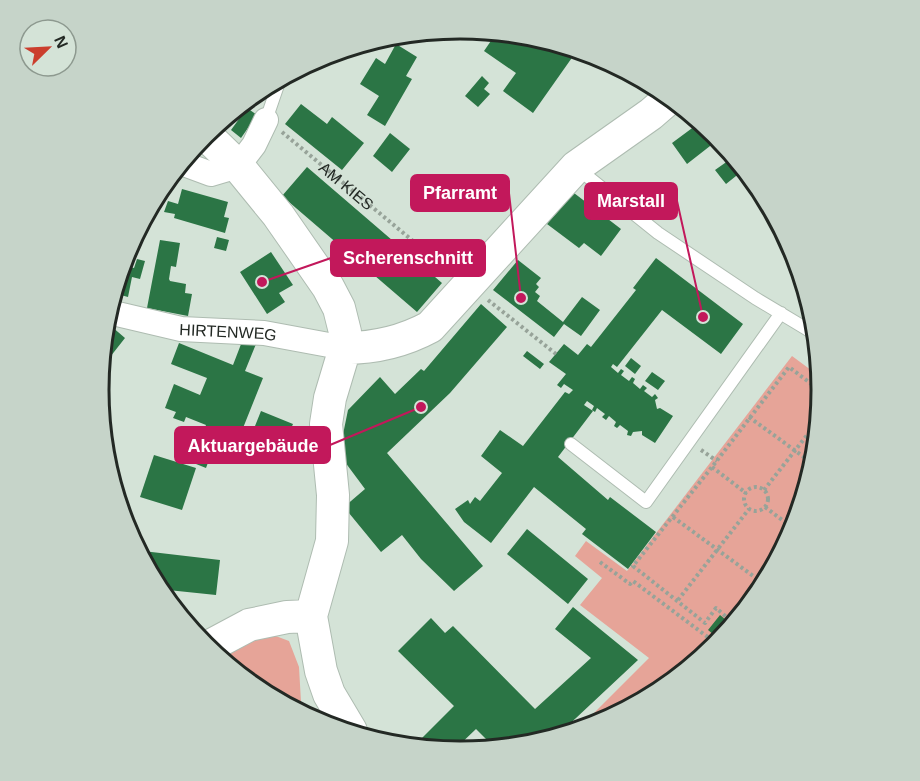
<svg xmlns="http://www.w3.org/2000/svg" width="920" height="781" viewBox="0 0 920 781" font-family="Helvetica,sans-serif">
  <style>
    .green { fill: #e6a498 }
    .building { fill: #2b7545 }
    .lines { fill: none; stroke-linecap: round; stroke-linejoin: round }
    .service-casing { stroke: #aebcb1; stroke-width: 14 }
    .minor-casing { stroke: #aebcb1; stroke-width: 26 }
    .tertiary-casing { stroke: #aebcb1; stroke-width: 34 }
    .path { stroke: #97a399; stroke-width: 4; stroke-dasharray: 3 3; stroke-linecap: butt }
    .service { stroke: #fff; stroke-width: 12 }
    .minor { stroke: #fff; stroke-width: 24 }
    .tertiary { stroke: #fff; stroke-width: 32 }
    .labels { text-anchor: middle; stroke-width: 6; stroke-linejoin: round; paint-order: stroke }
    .street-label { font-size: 16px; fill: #232924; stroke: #d4e3d7 }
    .rim { fill: none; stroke: #232924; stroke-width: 3 }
    .leader { fill: none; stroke: #c2185b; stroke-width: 2 }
    .callout-dot { fill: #c2185b; stroke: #d4e3d7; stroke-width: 2 }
    .callout { fill: #c2185b; stroke: #c2185b; stroke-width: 2 }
    .callout-label { font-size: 18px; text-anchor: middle; font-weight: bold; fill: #fff }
  </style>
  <rect width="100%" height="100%" fill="#d4e3d7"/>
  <path class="green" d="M792,356L819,376L822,391L794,529L716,647L598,725L578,729L649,658L580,605L602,578L575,556L586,541L627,571Z
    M273,635L289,641L299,667L301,702L320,714L328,726L321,725L221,658L253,639Z"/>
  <path class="building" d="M495,35L576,52L533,113L503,91L516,73L484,51Z
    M396,44L417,57L406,76L412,79L385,126L367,115L379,96L360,84L376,58L385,64Z
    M482,76L489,83L484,89L490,94L478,107L465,96Z
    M301,104L327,124L332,117L364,143L342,170L285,124Z
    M247,108L257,115L241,138L231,130Z
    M699,123L716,135L719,139L687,164L672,143Z
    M390,133L410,149L392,172L373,156Z
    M732,158L741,172L726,184L715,170Z
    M307,167L442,283L417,312L282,196Z
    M182,189L228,202L224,217L229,218L225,233L174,218L175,214L164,212L168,201L178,204Z
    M574,193L621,229L601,256L584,243L579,248L547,224Z
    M217,237L229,240L226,251L214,248Z
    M160,240L180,243L176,267L171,266L169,279L170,281L186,284L185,293L192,294L188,316L147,308Z
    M271,252L293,285L279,293L285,302L267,314L240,272Z
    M656,258L743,324L721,354L662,310L617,367L613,364L611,367L618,373L621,369L624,371L621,375L629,381L632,377L635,379L633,383L640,389L643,385L647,388L644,391L652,397L655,394L658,398L655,400L657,409L660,408L673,416L655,443L642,435V431L633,432L631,436L627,435L628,431L620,425L617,428L614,426L616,422L609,416L606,420L602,417L605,414L597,408L595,412L592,410L594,406L587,401L584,405L593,411L558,457L608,500L610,497L656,532L628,569L582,534L586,529L534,487L491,543L464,522L455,509L468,500L470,504L475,497L480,501L502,473L481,456L500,430L523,446L565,392L569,394L573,390L564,384L561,388L557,385L566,374L549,362L564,344L578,355L587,344L591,347L636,290L633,288Z
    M137,259L145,261L140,279L132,277L128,297L117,294L123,265L134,268Z
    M518,260L541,278L536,284L539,287L535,292L540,296L537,301L563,322L582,297L600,310L581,336L564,324L554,337L493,290Z
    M481,304L507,327L450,393L387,453L483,566L454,591L421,559L402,535L381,552L344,507L365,489L339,454L348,410L380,377L395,394L421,369L424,371Z
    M111,326L125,338L103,366Z
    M243,339L256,344L245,371L263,378L239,438L227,433L223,445L228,447L225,454L213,449L206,468L191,462L206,425L186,417L184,422L173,418L176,412L165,408L174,384L200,395L207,378L171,364L179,343L233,365Z
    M527,351L544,364L540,369L523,356Z
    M631,358L641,366L635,374L625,366Z
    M652,372L665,381L658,390L645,381Z
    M261,411L293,424L282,449L251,436Z
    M154,455L196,468L182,510L140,497Z
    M527,529L588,579L568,604L507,554Z
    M143,551L220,560L216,595L168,590V593L143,555Z
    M573,607L638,660L560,733L493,746L476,729L453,751L423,745L419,741L454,706L398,651L431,618L445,633L453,626L535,709L591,658L555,629Z
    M720,615L731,624L720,640L708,630Z"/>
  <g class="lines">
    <defs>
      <path id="service" d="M266,120L278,85
        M577,168L658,233L755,298L810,331
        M571,444L646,502L781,313"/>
      <g id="minor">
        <path d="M184,164L211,174L238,166L254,145L266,120"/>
        <path id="s2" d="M113,313L181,329L264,333L345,348"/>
      </g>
      <path id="tertiary" d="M205,134L238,166L278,215L328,287L339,308L345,332V348L330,398L326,424L333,495L332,541L311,616L321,671L329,694L351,731
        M345,348C374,348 404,341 430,327L576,167L651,114L666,101
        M206,648L249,625L287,617L311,616"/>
    </defs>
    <use href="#service" class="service-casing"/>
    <use href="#minor" class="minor-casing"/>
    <use href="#tertiary" class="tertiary-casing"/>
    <g class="path">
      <path id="s1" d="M282,132L449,271"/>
      <path d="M488,300L556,354"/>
      <path d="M749,417L808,460"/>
      <path d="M701,450L717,461"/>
      <path d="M712,467L746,493"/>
      <circle cx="756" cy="499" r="12"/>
      <path d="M764,490L815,425"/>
      <path d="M765,507L794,529"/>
      <path d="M673,517L760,581"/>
      <path d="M600,562L630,584L633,581L717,644"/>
      <path d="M678,600L749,509"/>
      <path d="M746,602L730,620L716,608L705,623L633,566L712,467L789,367L822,392"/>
      <path d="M661,683L668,678"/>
    </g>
    <use href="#service" class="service"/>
    <use href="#minor" class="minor"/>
    <use href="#tertiary" class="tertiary"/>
  </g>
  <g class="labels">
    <g class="street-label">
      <text dy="6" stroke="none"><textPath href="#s1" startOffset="84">AM KIES</textPath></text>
      <text dy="6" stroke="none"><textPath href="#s2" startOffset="117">HIRTENWEG</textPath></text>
    </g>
  </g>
  <path d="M0 0H920V781H0ZM109 390a351 351 0 1 1 702 0a351 351 0 1 1-702 0Z" fill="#c6d4c9" fill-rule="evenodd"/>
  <path class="rim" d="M109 390a351 351 0 1 1 702 0a351 351 0 1 1-702 0Z"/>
  <path class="leader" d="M521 298L509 193M703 317L677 201M262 282L331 258M421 407L330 445"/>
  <g class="callout-dot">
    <circle cx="521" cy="298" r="6"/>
    <circle cx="703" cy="317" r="6"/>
    <circle cx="262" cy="282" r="6"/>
    <circle cx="421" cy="407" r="6"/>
  </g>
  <g class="callout">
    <rect x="411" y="175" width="98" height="36" rx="6"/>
    <rect x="585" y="183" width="92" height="36" rx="6"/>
    <rect x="331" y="240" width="154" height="36" rx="6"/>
    <rect x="175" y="427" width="155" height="36" rx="6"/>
  </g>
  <g class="callout-label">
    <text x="460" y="199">Pfarramt</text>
    <text x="631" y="207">Marstall</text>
    <text x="408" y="264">Scherenschnitt</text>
    <text x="253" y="452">Aktuargebäude</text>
  </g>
  <g transform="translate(48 48) rotate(66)"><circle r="28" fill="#d4e3d7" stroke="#8d998f" stroke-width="1.5"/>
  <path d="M0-4.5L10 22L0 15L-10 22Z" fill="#cb3e2d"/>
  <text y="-9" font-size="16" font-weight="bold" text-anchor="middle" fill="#232924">N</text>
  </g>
</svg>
